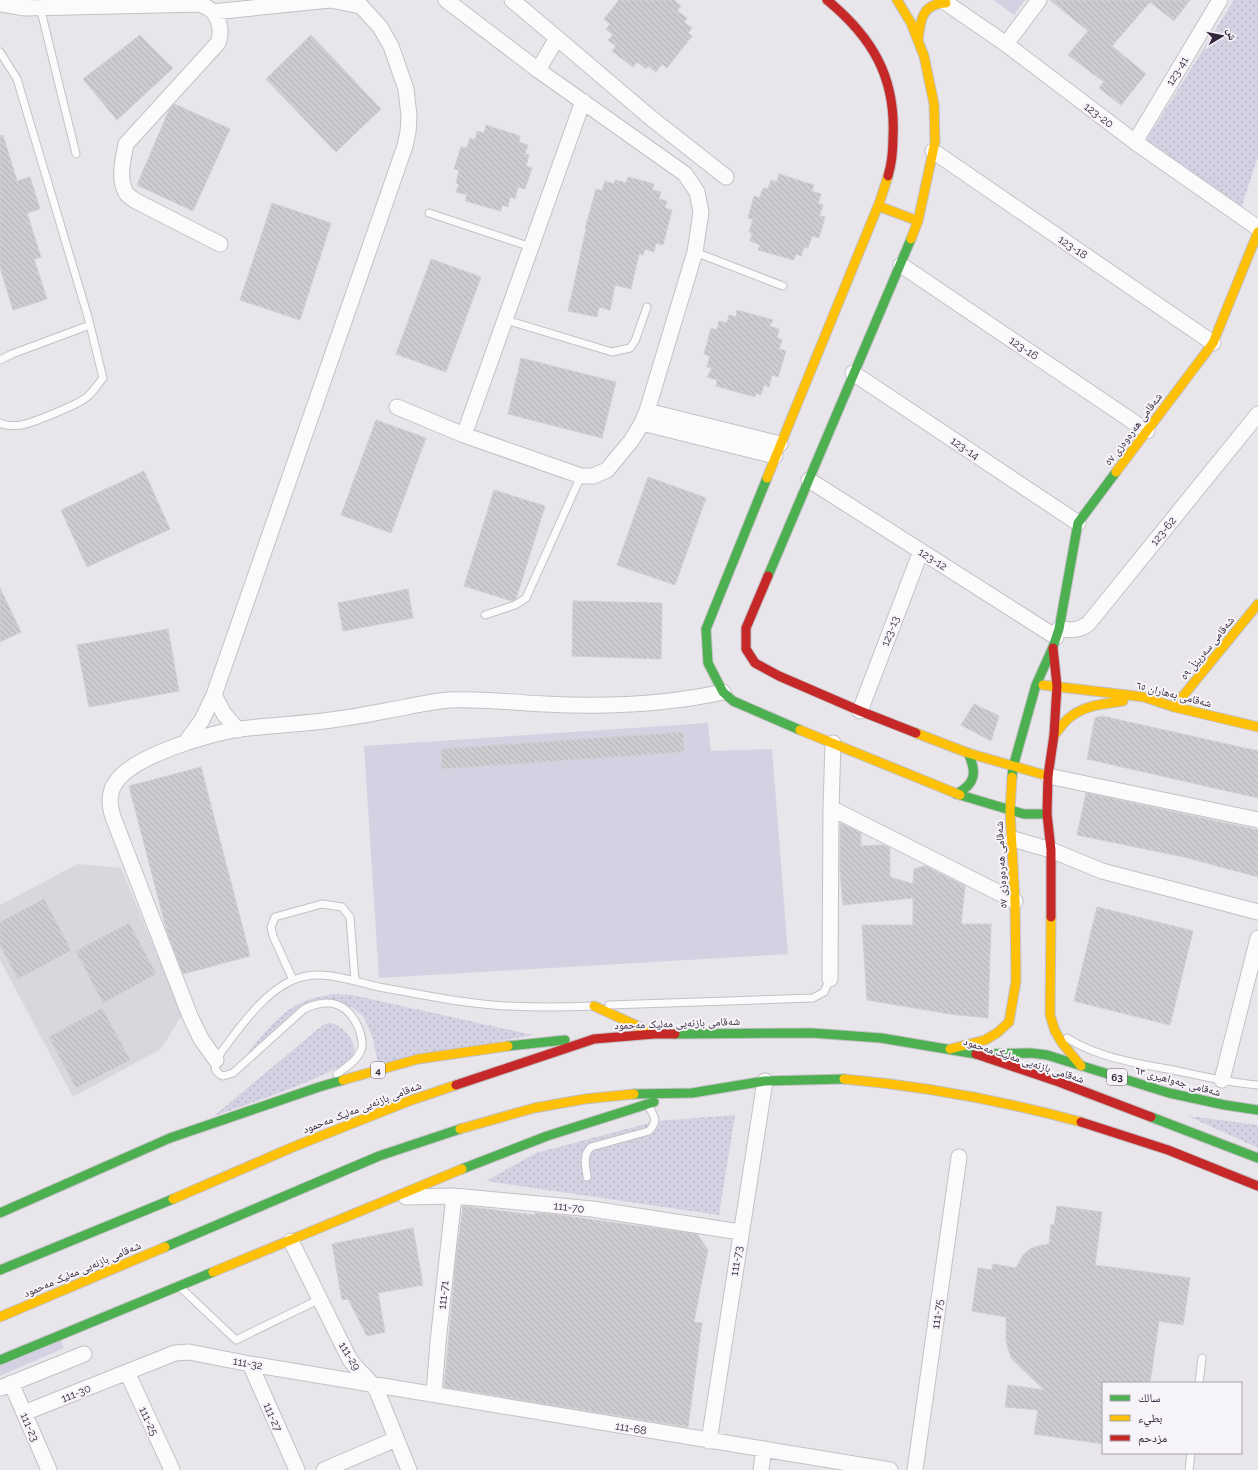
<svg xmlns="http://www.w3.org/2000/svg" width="1258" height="1470" viewBox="0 0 1258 1470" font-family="Raleway,'Noto Naskh Arabic',sans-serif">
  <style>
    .built { fill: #d9d6dd; fill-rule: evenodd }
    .park { fill: url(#park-dots) }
    .garden { fill: #d4d1e2 }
    .building { fill: url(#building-back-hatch); stroke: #d1cfd3 }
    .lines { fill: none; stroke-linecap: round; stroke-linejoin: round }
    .lane-casing { stroke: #c4c1c6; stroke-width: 9 }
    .street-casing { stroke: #c4c1c6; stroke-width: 17 }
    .fast-casing { stroke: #c3c0c5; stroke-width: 11 }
    .slow-casing { stroke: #c3c0c5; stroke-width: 11 }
    .jam-casing { stroke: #c3c0c5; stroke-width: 11 }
    .lane { stroke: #fcfbfc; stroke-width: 7 }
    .street { stroke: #fcfbfc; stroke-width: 15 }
    .fast { stroke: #4caf50; stroke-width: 9 }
    .slow { stroke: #ffc107; stroke-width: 9 }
    .jam { stroke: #c62828; stroke-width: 9 }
    .labels { text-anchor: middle; stroke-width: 4; stroke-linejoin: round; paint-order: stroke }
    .shield { fill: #f6f4f9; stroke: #6e6374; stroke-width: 1 }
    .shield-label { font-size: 10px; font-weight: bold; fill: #33253b }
    .street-label { font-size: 11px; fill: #33253b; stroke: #f6f4f9 }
  </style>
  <defs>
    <pattern id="park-dots" width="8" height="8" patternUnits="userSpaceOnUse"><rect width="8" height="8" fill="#d4d1e2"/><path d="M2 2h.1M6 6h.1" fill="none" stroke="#b6b3c3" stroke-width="1.8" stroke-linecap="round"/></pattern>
    <pattern id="building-back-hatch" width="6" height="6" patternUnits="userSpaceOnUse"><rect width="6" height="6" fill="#cfccd1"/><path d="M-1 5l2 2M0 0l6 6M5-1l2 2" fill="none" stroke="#b2afb4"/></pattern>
  </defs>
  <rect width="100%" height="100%" fill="#e8e6ea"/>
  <path class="built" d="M78,864L121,868L182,1015L161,1049L73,1097L0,960V945L18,978L70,950L44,899L0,922V905ZM128,923L156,974L103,1002L76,951ZM102,1008L129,1060L76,1088L49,1037Z"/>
  <path class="park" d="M1234,0H1258V156L1240,212L1144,144Z
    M334,994L352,995L533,1035L378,1064L373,1039L366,1022L362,1015L351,1007L335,1003L307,1009L232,1074C249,1052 275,1014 301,1003C311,998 323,996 334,994Z
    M329,1023C338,1024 344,1030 349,1036C354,1042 356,1050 352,1056C342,1074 238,1107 214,1116L318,1029L325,1024Z
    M735,1115L719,1215L486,1181L536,1153L657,1121Z
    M1188,1116L1258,1125V1148Z"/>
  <path class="garden" d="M993,0H1025L1014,15Z
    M708,723L711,751L772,749L788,954L379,978L364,746Z
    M61,1340L64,1348L0,1376V1366Z"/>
  <path class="building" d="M619,0H674L681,6L677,11L687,18L684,22L692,28L688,33L692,36L667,68L662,64L656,72L648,66L646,69L637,62L633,67L612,51L616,46L608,40L613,35L606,29L610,24L604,19Z
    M1050,0H1190L1174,21L1150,2L1112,46L1146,74L1121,105L1099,88L1104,82L1068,55L1088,31Z
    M140,35L173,68L117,120L83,79Z
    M311,35L381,109L336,152L266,79Z
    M174,104L230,129L193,211L137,185L169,110Z
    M486,125L520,136L519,142L528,145L525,154L529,155L526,166L532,168L525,189L518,187L515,199L510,197L508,207L502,205L501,211L465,201L467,195L456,192L459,184L456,183L459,170L454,169L461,147L467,148L470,138L475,140L477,131L484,133Z
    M3,135L17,181L30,177L40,209L27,213L41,257L34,259L47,299L13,310L0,267V136Z
    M779,174L814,185L812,191L821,194L818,203L823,205L819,216L825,217L819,238L812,236L808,248L804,247L801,256L796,254L794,260L758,250L760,245L750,241L752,233L749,232L753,219L748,218L754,196L760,198L763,188L768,189L771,180L777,182Z
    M628,177L654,184L652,190L661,192L659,199L667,201L665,208L672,210L663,245L656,243L654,252L645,249L643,255L639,254L631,289L615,285L610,310L599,307L597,317L568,311L586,229H585L596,189L602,191L605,181L614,184L615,180L626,183Z
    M272,203L331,223L300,320L240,300Z
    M431,259L481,277L446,372L396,354Z
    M737,310L773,320L769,326L779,329L777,338L782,340L779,349L786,351L778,377L772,375L769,387L764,385L761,395L756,393L755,397L716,386L717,380L707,377L712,368L707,367L710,356L704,354L711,328L717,330L719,321L727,323L729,315L736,317Z
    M521,358L616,382L602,438L508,414Z
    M376,420L426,438L391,533L341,515Z
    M144,471L170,529L87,567L61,510Z
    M648,477L706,498L675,585L617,565Z
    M494,490L545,506L516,599L512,601L464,586Z
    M0,588L21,632L0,642Z
    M408,589L413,618L343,631L338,603Z
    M573,601L662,603L661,659L572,656Z
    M168,629L179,691L89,707L77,645Z
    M974,704L999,716L991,741L961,725Z
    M1102,716L1258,751V798L1087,759L1095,718Z
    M683,732L684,752L442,769L441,749Z
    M201,767L250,956L183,974L167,932L129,786Z
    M1086,793L1258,830V877L1184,857L1077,835Z
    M840,823L861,833V846L884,845L890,848V877L913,884L914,869L925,866L965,886L961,924H991L988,1018L950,1014L867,1000L862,925H913V898L843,905L840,872Z
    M44,899L71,950L18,979L0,945V922Z
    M1097,907L1193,931L1170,1025L1074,1001Z
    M129,923L156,974L103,1003L76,951Z
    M102,1008L130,1060L76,1088L49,1037Z
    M463,1206L535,1215V1213L551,1214L697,1234L708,1250L694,1322L702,1323L688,1427L444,1387L456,1258Z
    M1057,1206L1102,1212L1095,1265L1190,1278L1183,1325L1159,1321L1150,1383H1103V1444L1034,1434L1038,1410L1005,1407L1008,1385L1044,1390L1012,1359L1008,1349L1006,1340V1317L972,1311L978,1268L992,1270L993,1264L1016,1268L1023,1255L1030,1249L1038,1246L1049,1244L1051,1224L1054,1225Z
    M413,1228L423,1285L378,1293L385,1332L367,1336L348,1299L342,1300L332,1244Z"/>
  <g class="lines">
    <defs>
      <path id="lane" d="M40,7L76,154
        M0,52L17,79L88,317L103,378C98,384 93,392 87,397C77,405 33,423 21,425C15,426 5,426 0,423
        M429,213L531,247
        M695,252L783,286
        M506,320L612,352L630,348L635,341L647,307
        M0,360L12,354L90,325
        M485,615L515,605L526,598L581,476
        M293,980L273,936L271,927L275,917L322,904L342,907L350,917L355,981
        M609,1005L813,998L824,992L830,979
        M1067,1038C1099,1058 1136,1063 1173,1070C1201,1076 1229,1083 1258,1085
        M337,1074C346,1067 357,1061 361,1050C364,1044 361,1035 359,1029C348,1003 330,997 304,1009L233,1073L223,1076C208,1070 218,1056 225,1047C242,1024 266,991 293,980C323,968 350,981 379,987C408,992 437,998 466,1002C508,1008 550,1008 593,1006
        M587,1177C586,1166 582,1156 591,1147L649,1131C658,1121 655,1117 649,1107
        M181,1288L236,1340L320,1299
        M1199,1383L1202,1358
        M1189,1470L1191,1453"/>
      <path id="street" d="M512,0L557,38
        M942,0L1006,44L1135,142L1258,228
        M0,4L25,8L24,0
        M25,8L200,4C204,6 211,9 214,13C220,22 222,33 218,43L126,144C123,159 118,178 126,193C128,196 133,199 136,201L220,244
        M1006,44L1039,0
        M538,70L557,38L651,118L726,177
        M1135,142L1220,0
        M933,151L1213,343
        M901,265L1147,431
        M853,373L1078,523
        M397,407L464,435L581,476H593L607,470L631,441L642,423L647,411L695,252L701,212L697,192L685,174L538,70L446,0
        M647,411L780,444
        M642,423L775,456
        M464,435L583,101
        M809,480L1056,637
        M1059,629C1071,630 1078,631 1088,624L1258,414
        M214,695L224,714L238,730
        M860,711L921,551
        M186,742L202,720L214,695L405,146L408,132L409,116L406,89L391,46L380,27L361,6L330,0L213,12
        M1048,776L1258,820
        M831,808L1015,901
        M1013,839L1051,850L1102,871L1258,912
        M830,979L831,808L833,743
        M216,1060L201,1039L190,1016L113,817C109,805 108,793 116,782C133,756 208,734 239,729C272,725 305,724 338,719C361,716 384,711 406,707C421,704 435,701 449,700C481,698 513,703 545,704C604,707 665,705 723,692
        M1222,1080L1258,938
        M406,1197L454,1196L592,1209L740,1232
        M291,1241L349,1358C357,1371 369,1378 377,1391L409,1470
        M250,1364L297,1470
        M127,1372L172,1470
        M11,1383L49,1470
        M0,1388L84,1354
        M434,1394L438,1342L454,1196
        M24,1413L175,1353L189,1352L250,1364L890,1470
        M709,1441L765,1081
        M324,1470L396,1439
        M761,1470L764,1449
        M915,1470L959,1157"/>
      <path id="fast" d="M767,478L706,629L708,663L723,692L733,701L800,730
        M768,576L911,239
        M1012,777L1013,767L1036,685L1053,647L1059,629L1078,523L1116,472
        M956,794C976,784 977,772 968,753
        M960,795L1024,814H1047
        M675,1034L812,1033L881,1038L976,1054
        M508,1046L565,1040
        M977,1054L1031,1053L1047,1055L1169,1093L1225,1105L1258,1110
        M634,1094L692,1093L765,1081L844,1079
        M1151,1117L1258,1158
        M462,1169L547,1136L654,1102
        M0,1213L170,1138L319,1087L343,1080
        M165,1247L379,1156L460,1129
        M0,1270L173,1199
        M0,1360L213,1272"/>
      <path id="slow" d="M897,0L911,23L924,56L934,104L935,142L918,221L911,239
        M918,41C920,21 922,3 946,3
        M878,206L918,221
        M1116,472L1213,343L1258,232
        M767,478L880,201L888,176
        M1043,685L1144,697L1174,707L1258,727
        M1174,707L1258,604
        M800,730L960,795
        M916,733L968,753L1048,776
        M1054,735C1059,730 1063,723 1069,718C1084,705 1104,704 1123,701
        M1051,917L1050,1015L1055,1031L1062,1043L1081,1066
        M594,1006L653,1033
        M950,1049L985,1040L997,1033L1009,1022L1016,981L1015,901L1010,811L1012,777
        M844,1079C923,1086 1004,1101 1081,1122
        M343,1080L418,1059L508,1046
        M460,1129L534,1108L585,1099L634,1094
        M173,1199L293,1147L409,1101L456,1085
        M213,1272L462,1169
        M0,1317L165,1247"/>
      <path id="jam" d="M827,0C872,37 896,77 893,137C893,151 892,163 888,176
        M768,576L746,628V649L755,663L779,676L860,711L916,733
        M1051,917V850L1047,814L1048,776L1054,735L1057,686L1053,648
        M976,1054L1059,1082L1151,1117
        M456,1085L594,1039L654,1034H675
        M1081,1122L1168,1150L1258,1186"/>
    </defs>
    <use href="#lane" class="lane-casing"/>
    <use href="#street" class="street-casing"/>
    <use href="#fast" class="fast-casing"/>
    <use href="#slow" class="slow-casing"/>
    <use href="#jam" class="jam-casing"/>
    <use href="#lane" class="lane"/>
    <use href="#street" class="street"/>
    <use href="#fast" class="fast"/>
    <use href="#slow" class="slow"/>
    <use href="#jam" class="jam"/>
  </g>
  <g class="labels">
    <g class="shield">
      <rect x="371" y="1062" width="14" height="16" rx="3"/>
      <rect x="1107" y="1069" width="20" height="16" rx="3"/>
    </g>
    <g class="shield-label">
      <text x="378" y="1074">4</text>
      <text x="1117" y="1081">63</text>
    </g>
    <g class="street-label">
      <text transform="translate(1177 71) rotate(-59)" y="4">123-41</text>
      <text transform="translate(1099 115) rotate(37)" y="4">123-20</text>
      <text transform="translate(1073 247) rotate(34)" y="4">123-18</text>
      <text transform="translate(1024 348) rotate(34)" y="4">123-16</text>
      <text transform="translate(1133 429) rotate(-53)" y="4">شەقامی هەرەوەزی ٥٧</text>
      <text transform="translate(965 448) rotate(34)" y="4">123-14</text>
      <text transform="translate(1163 531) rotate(-51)" y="4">123-62</text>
      <text transform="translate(933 559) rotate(32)" y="4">123-12</text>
      <text transform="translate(890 631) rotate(-69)" y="4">123-13</text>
      <text transform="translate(1207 648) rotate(-51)" y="4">شەقامی سەرپێڵ ٥٩</text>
      <text transform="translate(1174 694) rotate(14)" y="4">شەقامی بەهاران ٦٥</text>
      <text transform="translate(1001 865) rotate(-93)" y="4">شەقامی هەرەوەزی ٥٧</text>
      <text transform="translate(677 1023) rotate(-2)" y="4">شەقامی بازنەیی مەلیک مەحمود</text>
      <text transform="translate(1024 1060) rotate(18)" y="4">شەقامی بازنەیی مەلیک مەحمود</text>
      <text transform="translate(1178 1081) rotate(15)" y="4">شەقامی جەواهیری ٦٣</text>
      <text transform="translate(362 1107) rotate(-21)" y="4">شەقامی بازنەیی مەلیک مەحمود</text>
      <text transform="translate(569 1207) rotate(6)" y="4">111-70</text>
      <text transform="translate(736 1261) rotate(-81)" y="4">111-73</text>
      <text transform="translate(82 1269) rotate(-23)" y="4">شەقامی بازنەیی مەلیک مەحمود</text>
      <text transform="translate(443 1295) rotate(-84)" y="4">111-71</text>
      <text transform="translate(937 1314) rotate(-82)" y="4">111-75</text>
      <text transform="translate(350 1356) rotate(58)" y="4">111-29</text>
      <text transform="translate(248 1363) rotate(10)" y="4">111-32</text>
      <text transform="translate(76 1393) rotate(-22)" y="4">111-30</text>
      <text transform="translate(273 1417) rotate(66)" y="4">111-27</text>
      <text transform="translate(149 1421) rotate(65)" y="4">111-25</text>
      <text transform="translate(30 1427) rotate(66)" y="4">111-23</text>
      <text transform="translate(631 1428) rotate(10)" y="4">111-68</text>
    </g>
  </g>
  <rect x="1102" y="1382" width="140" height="72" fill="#f6f4f9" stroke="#a8a1ad"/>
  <rect x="1110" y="1395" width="20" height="6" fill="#4caf50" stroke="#a8a1ad"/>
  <text x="1138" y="1402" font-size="12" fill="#33253b">سالك</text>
  <rect x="1110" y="1415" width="20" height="6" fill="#ffc107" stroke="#a8a1ad"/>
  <text x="1138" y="1422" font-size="12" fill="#33253b">بطيء</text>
  <rect x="1110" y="1435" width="20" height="6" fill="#c62828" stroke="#a8a1ad"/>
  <text x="1138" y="1442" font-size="12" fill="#33253b">مزدحم</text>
  <g transform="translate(1222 36) rotate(80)" stroke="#f6f4f9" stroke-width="3" paint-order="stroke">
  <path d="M0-3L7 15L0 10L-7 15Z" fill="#33253b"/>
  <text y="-6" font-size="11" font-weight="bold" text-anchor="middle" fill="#33253b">ش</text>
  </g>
</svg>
